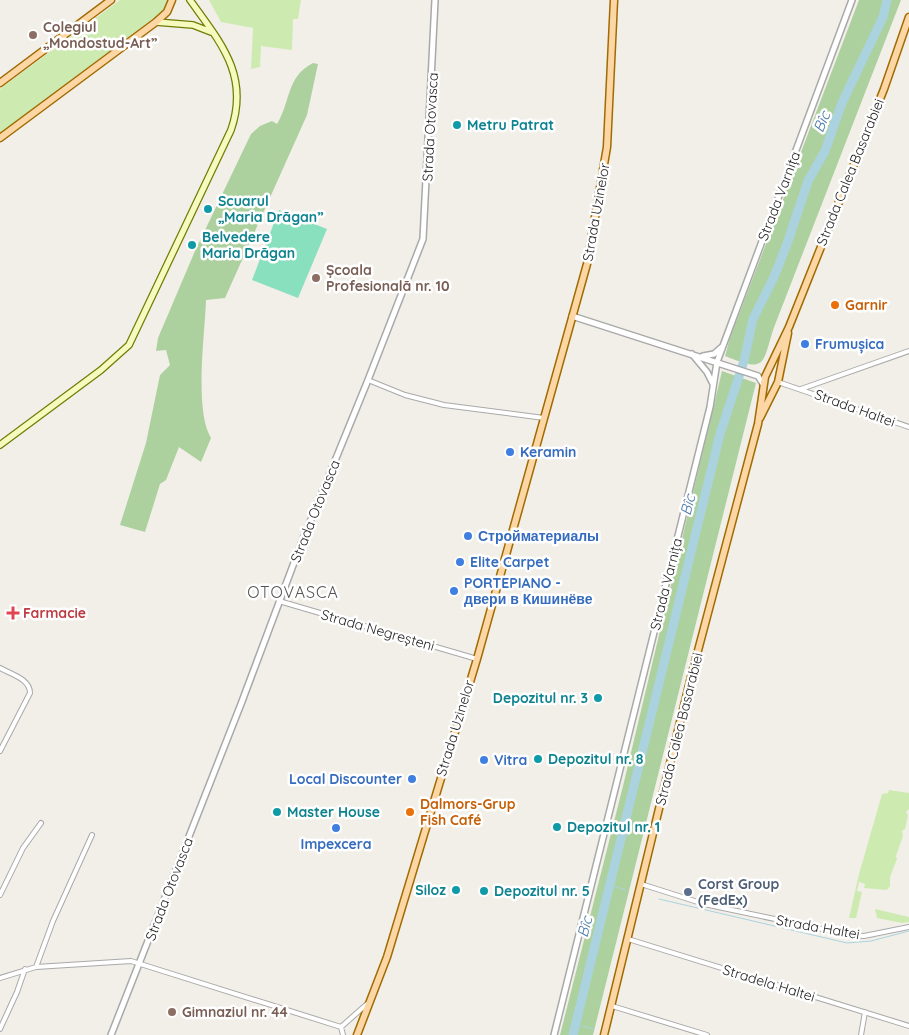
<svg xmlns="http://www.w3.org/2000/svg" width="909" height="1035" viewBox="0 0 909 1035" font-family="Quicksand,sans-serif">
  <style>
    .grass { fill: #cdebb0 }
    .forest { fill: #add19e }
    .pitch { fill: #88e0be }
    .lines { fill: none; stroke-linecap: round; stroke-linejoin: round }
    .stream { stroke: #aad3df; stroke-width: 1 }
    .river { stroke: #aad3df; stroke-width: 9 }
    .minor-casing { stroke: #a9a9a9; stroke-width: 6 }
    .tertiary-casing { stroke: #a9a9a9; stroke-width: 8 }
    .secondary-casing { stroke: #707d05; stroke-width: 8 }
    .primary-casing { stroke: #a06b00; stroke-width: 9 }
    .minor { stroke: #fff; stroke-width: 4 }
    .tertiary { stroke: #fff; stroke-width: 5 }
    .secondary { stroke: #f7fabf; stroke-width: 5.5 }
    .primary { stroke: #fcd6a4; stroke-width: 6 }
    .education-dot { fill: #8d6e63; stroke: #fff; stroke-width: 2 }
    .culture-dot { fill: #0f9aa8; stroke: #fff; stroke-width: 2 }
    .food-dot { fill: #e8710a; stroke: #fff; stroke-width: 2 }
    .shop-dot { fill: #3f7fe0; stroke: #fff; stroke-width: 2 }
    .health-dot { fill: #e0444e; stroke: #fff; stroke-width: 2 }
    .service-dot { fill: #5c6f8a; stroke: #fff; stroke-width: 2 }
    .labels { text-anchor: middle; stroke-width: 5; stroke-linejoin: round; paint-order: stroke }
    .education-label { font-size: 14px; font-weight: bold; fill: #785e54; stroke: #fff; text-anchor: start }
    .culture-label { font-size: 14px; font-weight: bold; fill: #0d838f; stroke: #fff; text-anchor: start }
    .street-label { font-size: 14px; fill: #222; stroke: #fff }
    .food-label { font-size: 14px; font-weight: bold; fill: #c56008; stroke: #fff; text-anchor: start }
    .shop-label { font-size: 14px; font-weight: bold; fill: #366cbe; stroke: #fff; text-anchor: start }
    .health-label { font-size: 14px; font-weight: bold; fill: #be3a42; stroke: #fff; text-anchor: start }
    .service-label { font-size: 14px; font-weight: bold; fill: #4e5e75; stroke: #fff; text-anchor: start }
    .water-label { font-size: 15px; font-style: italic; fill: #4a7aab; stroke: #fff }
    .quarter-label { font-size: 16px; letter-spacing: 1px; fill: #555; stroke: #fff }
  </style>
  <rect width="100%" height="100%" fill="#f2efe9"/>
  <path class="grass" d="M120,0H168L165,8L159,14L0,133V89Z
    M209,0H301L298,19H293L292,50L261,46L260,67L251,69L253,28L221,22Z
    M889,790L909,793V809L906,812L908,815L905,829L902,831L903,836L896,856L897,859L890,877V886L887,890L864,888L865,884L859,882L857,891L862,892L856,918H849L859,874L882,794L888,793Z
    M875,909L909,917V922L902,923L877,918Z"/>
  <path class="forest" d="M859,0H901L773,330C762,367 765,372 725,356L730,338Z
    M313,63L318,64L307,115L225,298L206,300C205,334 194,410 211,438L201,462L179,447L166,480L160,484L145,532L120,525L146,443L160,375L170,365L166,350L156,351L158,338L195,251L251,134L260,126L272,121L277,124C291,101 286,77 313,63Z
    M722,371L756,383L593,1035H560L623,786Z"/>
  <path class="pitch" d="M279,210L327,229L298,298L252,280Z"/>
  <g class="lines">
    <path class="stream" d="M609,885L626,890
      M659,899L847,943L871,941L909,931
      M577,1022L582,1026L594,1029"/>
    <path class="river" d="M573,1035L720,434L744,361L753,319L774,277L787,244L808,181L825,151L842,103L883,17L887,0"/>
    <defs>
      <path id="minor" d="M368,380L405,395L444,405L544,418
        M778,382L909,427
        M801,389L909,351
        M279,601L477,659
        M0,668C11,674 30,679 30,693L0,751
        M641,884L704,904L850,935L864,936L909,927
        M0,895L23,848L41,823
        M628,939L909,1026
        M36,967L53,921L92,835
        M0,978L36,967L131,961L341,1027
        M612,1006L707,1035
        M341,1027L367,1004
        M341,1027L343,1035
        M0,1029L17,992L25,969
        M861,1035L865,1012"/>
      <path id="tertiary" d="M572,316L758,376L763,384
        M692,354L707,372L713,384
        M703,356L714,354L722,347
        M111,1035L241,704L301,544L368,380L423,239L435,0
        M554,1035L710,407L717,362L852,0"/>
      <path id="secondary" d="M156,22L193,25L211,32
        M0,445L101,370L129,345L231,130C250,75 220,42 190,0"/>
      <path id="primary" d="M0,83L111,0
        M0,138L156,22L167,12L172,0
        M760,418L778,382L788,333
        M357,1035L387,957L477,659L587,264L607,147L614,0
        M604,1035L691,677L758,424L765,377L789,327L884,89L909,17"/>
    </defs>
    <use href="#minor" class="minor-casing"/>
    <use href="#tertiary" class="tertiary-casing"/>
    <use href="#secondary" class="secondary-casing"/>
    <use href="#primary" class="primary-casing"/>
    <use href="#minor" class="minor"/>
    <use href="#tertiary" class="tertiary"/>
    <use href="#secondary" class="secondary"/>
    <use href="#primary" class="primary"/>
  </g>
  <g class="education-dot">
    <circle cx="33" cy="35" r="5"/>
    <circle cx="316" cy="278" r="5"/>
    <circle cx="172" cy="1012" r="5"/>
  </g>
  <g class="culture-dot">
    <circle cx="457" cy="125" r="5"/>
    <circle cx="208" cy="209" r="5"/>
    <circle cx="192" cy="245" r="5"/>
    <circle cx="598" cy="698" r="5"/>
    <circle cx="538" cy="759" r="5"/>
    <circle cx="277" cy="812" r="5"/>
    <circle cx="557" cy="827" r="5"/>
    <circle cx="456" cy="890" r="5"/>
    <circle cx="484" cy="891" r="5"/>
  </g>
  <g class="food-dot">
    <circle cx="835" cy="305" r="5"/>
    <circle cx="410" cy="812" r="5"/>
  </g>
  <g class="shop-dot">
    <circle cx="805" cy="344" r="5"/>
    <circle cx="510" cy="452" r="5"/>
    <circle cx="468" cy="536" r="5"/>
    <circle cx="460" cy="562" r="5"/>
    <circle cx="454" cy="591" r="5"/>
    <circle cx="484" cy="760" r="5"/>
    <circle cx="412" cy="779" r="5"/>
    <circle cx="336" cy="828" r="5"/>
  </g>
  <path class="health-dot" d="M10.5 605.5h5v5h5v5h-5v5h-5v-5h-5v-5h5z"/>
  <circle class="service-dot" cx="688" cy="892" r="5"/>
  <g class="labels">
    <g class="education-label">
      <text x="43" y="32">Colegiul<tspan x="43" dy="16">„Mondostud-Art”</tspan></text>
      <text x="326" y="275">Școala<tspan x="326" dy="16">Profesională nr. 10</tspan></text>
      <text x="182" y="1017">Gimnaziul nr. 44</text>
    </g>
    <g class="culture-label">
      <text x="467" y="130">Metru Patrat</text>
      <text x="218" y="206">Scuarul<tspan x="218" dy="16">„Maria Drăgan”</tspan></text>
      <text x="202" y="242">Belvedere<tspan x="202" dy="16">Maria Drăgan</tspan></text>
      <text x="588" y="703" text-anchor="end">Depozitul nr. 3</text>
      <text x="548" y="764">Depozitul nr. 8</text>
      <text x="287" y="817">Master House</text>
      <text x="567" y="832">Depozitul nr. 1</text>
      <text x="446" y="895" text-anchor="end">Siloz</text>
      <text x="494" y="896">Depozitul nr. 5</text>
    </g>
    <g class="street-label">
      <text transform="translate(430 127) rotate(-87)" y="5">Strada Otovasca</text>
      <text transform="translate(850 172) rotate(-68)" y="5">Strada Calea Basarabiei</text>
      <text transform="translate(779 196) rotate(-69)" y="5">Strada Varnița</text>
      <text transform="translate(596 212) rotate(-80)" y="5">Strada Uzinelor</text>
      <text transform="translate(855 408) rotate(20)" y="5">Strada Haltei</text>
      <text transform="translate(315 511) rotate(-68)" y="5">Strada Otovasca</text>
      <text transform="translate(666 584) rotate(-76)" y="5">Strada Varnița</text>
      <text transform="translate(378 630) rotate(16)" y="5">Strada Negreșteni</text>
      <text transform="translate(455 728) rotate(-73)" y="5">Strada Uzinelor</text>
      <text transform="translate(679 729) rotate(-76)" y="5">Strada Calea Basarabiei</text>
      <text transform="translate(169 889) rotate(-69)" y="5">Strada Otovasca</text>
      <text transform="translate(818 927) rotate(10)" y="5">Strada Haltei</text>
      <text transform="translate(769 983) rotate(17)" y="5">Stradela Haltei</text>
    </g>
    <g class="food-label">
      <text x="845" y="310">Garnir</text>
      <text x="420" y="809">Dalmors-Grup<tspan x="420" dy="16">Fish Café</tspan></text>
    </g>
    <g class="shop-label">
      <text x="815" y="349">Frumușica</text>
      <text x="520" y="457">Keramin</text>
      <text x="478" y="541">Стройматериалы</text>
      <text x="470" y="567">Elite Carpet</text>
      <text x="464" y="588">PORTEPIANO -<tspan x="464" dy="16">двери в Кишинёве</tspan></text>
      <text x="494" y="765">Vitra</text>
      <text x="402" y="784" text-anchor="end">Local Discounter</text>
      <text x="336" y="849" text-anchor="middle">Impexcera</text>
    </g>
    <g class="health-label">
      <text x="23" y="618">Farmacie</text>
    </g>
    <g class="service-label">
      <text x="698" y="889">Corst Group<tspan x="698" dy="16">(FedEx)</tspan></text>
    </g>
    <g class="water-label">
      <text transform="translate(822 122) rotate(-67)" y="5">Bîc</text>
      <text transform="translate(688 505) rotate(-76)" y="5">Bîc</text>
      <text transform="translate(585 927) rotate(-76)" y="5">Bîc</text>
    </g>
    <g class="quarter-label">
      <text x="293" y="598">OTOVASCA</text>
    </g>
  </g>
</svg>
